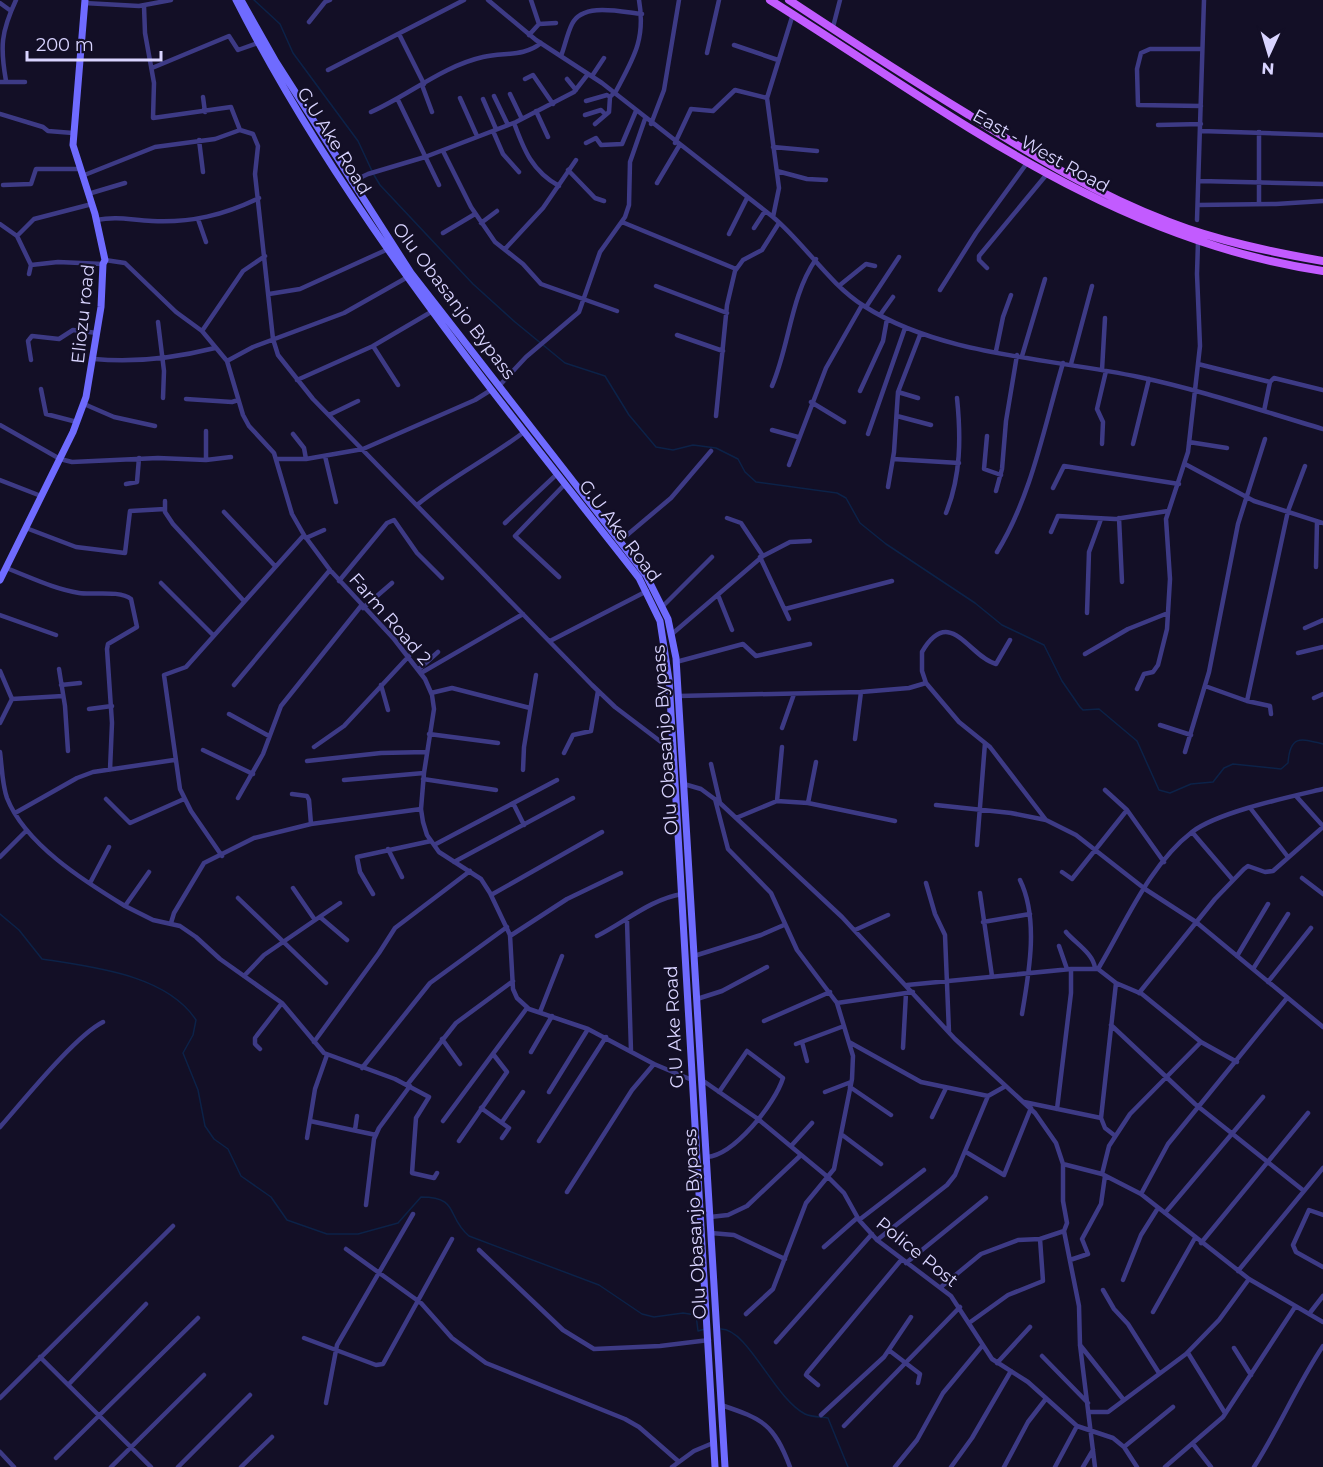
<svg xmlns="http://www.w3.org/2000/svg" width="1323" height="1467" viewBox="0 0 1323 1467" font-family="Montserrat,sans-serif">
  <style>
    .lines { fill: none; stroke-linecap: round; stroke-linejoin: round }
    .stream { stroke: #0c2248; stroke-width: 1.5 }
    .street { stroke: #3d3a85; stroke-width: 4.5 }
    .secondary { stroke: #6f6bff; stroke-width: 7 }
    .primary { stroke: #c25bff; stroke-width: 8 }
    .labels { text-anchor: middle; stroke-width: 4.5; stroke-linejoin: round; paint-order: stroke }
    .street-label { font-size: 18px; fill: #d9d4ff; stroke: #130f26 }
  </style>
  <rect width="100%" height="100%" fill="#130f26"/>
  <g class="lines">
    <path class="stream" d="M254,0L280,24L293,53L358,141L372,171
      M374,175L380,185L473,284L515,322L565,363L605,376L629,415L656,447L673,450L693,445L716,448L738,459L745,472L756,482L837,493L846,498L860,523L886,544L975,603L1002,625L1044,645L1062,681L1080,707L1083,710L1099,709L1137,741L1159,790L1170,793L1191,784L1213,782L1224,768L1233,764L1281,769L1288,763C1290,735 1300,738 1323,744
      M0,914L19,930L42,959C91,967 166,974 196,1020L193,1035L183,1053L198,1090L205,1126L214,1139L228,1149L241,1176L271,1197L287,1220L327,1234H358L398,1223L421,1197C460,1197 446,1217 469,1236L599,1285L642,1314L654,1317L683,1313L696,1315L698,1331L705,1329
      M721,1329C748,1329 774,1398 805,1414C811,1417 821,1417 828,1418L848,1467"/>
    <path class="street" d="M488,0L536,40L602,83L773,217C805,244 829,284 864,306C942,356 1050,358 1139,377C1201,390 1262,411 1323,429
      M531,0L539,24
      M0,3L11,11
      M84,3L139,6L171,0
      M144,6L145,33L154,83L153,118L231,107L240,130
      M309,22L325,2L330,0
      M833,27L840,0
      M399,34L424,84
      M529,35L539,24L556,23
      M734,45L778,60
      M707,53L719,0
      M561,56C565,46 567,34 572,24C583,2 621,12 642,14
      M152,68L229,36L238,50L258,43
      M328,70L464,0
      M592,76L604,58
      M525,79L533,75L553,104
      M567,79L576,90
      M6,81C0,47 1,32 16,0
      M0,82H25
      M422,85L432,112
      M615,93C633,59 646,40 639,0
      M510,94L522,119
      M494,96L508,125
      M203,97L205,112
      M460,98L477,136
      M483,99L496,129
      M398,100L439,185
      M586,101L607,95L610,97
      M1201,106L1138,105L1137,69L1141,53L1150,49H1201
      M536,111L548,137
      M371,112C409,95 443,66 483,57C504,52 524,57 541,43
      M0,114L43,127L48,131L73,133
      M585,115L601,110L605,114
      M514,123C524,150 532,171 559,186
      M595,124L609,112L610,97L614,93
      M651,124L664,90L679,0
      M1158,125L1201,124
      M493,131L503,154L519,172
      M1201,131L1323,135
      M199,140L203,172
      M586,143L596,138L601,145L622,144L636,111
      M675,143L691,109L713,111L735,90L767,98
      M773,147L817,151
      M443,151L471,207L495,242L523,264L541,284L617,311
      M568,170L595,198L604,201
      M777,171L807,179L826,180
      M82,176L155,147L215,139L240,130L253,134L258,146L255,174L273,339L278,355L313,399L592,685L615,707L673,751
      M1200,181L1323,184
      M351,182L368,174L425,157L516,122L574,92L588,74
      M657,183L679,146
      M3,185L31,184L36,169H80
      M88,194L125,183
      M1259,204V132
      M1198,205L1276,204L1323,201
      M773,217L779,188L767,98L793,14
      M198,219L206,242
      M96,220C118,216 130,220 152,221C191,223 224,215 259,198
      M1197,220L1204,0
      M622,222L736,269
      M481,223L497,211
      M0,224L17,236L31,265L58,262L103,264
      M754,228L765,211
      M443,233L475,214
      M729,234L747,198
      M17,236L34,219L92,204
      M505,249L543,208L576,160
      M105,260L125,263L176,312L202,331L227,361L243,415L249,426L274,453L292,514L304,535L330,570L394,639L425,679L432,695L434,709L424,773L421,809L423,822L427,835L439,852L481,879L490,893L510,935L513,989L517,998L529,1009L588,1029L654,1064L692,1080
      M987,268L979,260V256L1047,174
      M29,274L31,265
      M840,285L866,264L875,266
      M656,286L727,313
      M940,290L976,233L1027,163
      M269,294L300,289L386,250
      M866,307L899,257
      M880,315L893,297
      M158,322L164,371L163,398
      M202,331L243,271L265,256
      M677,335L723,351
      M373,346L398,385
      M996,351L1003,317L1011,295
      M1022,356L1045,279
      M94,359C135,363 175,358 215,348
      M31,360L28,341L32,336L59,339L73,330L97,333
      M227,361L253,347L344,313L406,278
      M1071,364L1092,286
      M1198,364L1270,382
      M1102,370L1105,318
      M297,380L373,346L431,312
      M499,386L526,357L579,312L600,252L625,217L629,205L630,162L645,119
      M772,386C790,344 790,297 816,259
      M41,389L46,414L77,422
      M860,391L883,341L887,319
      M898,392L918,398
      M186,399L232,402L238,400
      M811,402L844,422
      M84,404L114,417L155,426
      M1264,411L1270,382L1274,378L1323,390
      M329,415L358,401
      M716,416L727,305L735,271L743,260L762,250L779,223
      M897,416L931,425
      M0,425L60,459L72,462L158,458L206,460L231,457
      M772,430L798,437
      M293,434L304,448L306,459
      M868,434L905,328
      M987,436L984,469L1001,475
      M1189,442L1227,448
      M1102,444L1103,422L1097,409L1106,371
      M1133,444L1149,379
      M325,456L336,502
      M277,459H306L363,449L475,400L491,390
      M893,459L959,463
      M206,460V431
      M1185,464L1254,501L1323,523
      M789,465L826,368L862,305
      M0,480L41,496
      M126,484L137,482L139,458
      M888,487L894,452L898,392L920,335
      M1053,488L1064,466L1179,484
      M996,491L1002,469L1006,421L1017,355
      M165,501V512L173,524L243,600
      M417,505C451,477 490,458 524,432
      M224,512L275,566
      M946,513C961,476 961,437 957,398
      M727,518L741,523L763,556
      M1119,518L1122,582
      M505,523L557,474
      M26,528L76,547L125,553L130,511L165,509
      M1051,532L1058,516L1115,519L1168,511
      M306,538L324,530
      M620,541L671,498L711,451
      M997,552C1032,495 1044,427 1063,363
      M760,557L789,619
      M1316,567L1317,522
      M6,568C30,577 54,589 79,593C93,595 120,590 131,599L137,627L108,644L107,649L112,723L110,770
      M559,577L515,536L565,484
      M339,581L387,523L394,520L417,553L442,578
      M161,583L213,635
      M718,595L732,630
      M663,606L712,557
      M363,608L392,583
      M785,609L892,581
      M1087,613L1089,552L1101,519
      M0,615L56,635
      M1305,628L1323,620
      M672,634L763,556L790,542L810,541
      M550,641L647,591
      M1298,653L1323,647
      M1085,654L1128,629L1168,613
      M676,662L743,644L756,656L810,644
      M59,669L65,706L68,751
      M419,669L438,652
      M0,671L12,699L0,723
      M421,673L523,614
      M926,683L959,722L990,747L1046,820
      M61,685L80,683
      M234,685L330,570
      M381,685L388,710
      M1205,686L1247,701L1270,706L1271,714
      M1137,689L1144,674L1153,672L1158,665L1167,629L1170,579L1166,519L1188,452L1200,346L1197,274L1198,242
      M861,692L909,688L926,683L922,671V652C950,604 969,657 996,664L1010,640
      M431,693L452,688L530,708
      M678,696L861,692L855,739
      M1314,698L1323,694
      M12,699L63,696
      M1247,701L1288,511L1305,466
      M89,709L112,706
      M229,714L269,736
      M1160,725L1191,735
      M782,728L794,694
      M429,734L498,743
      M314,747L344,726L409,656
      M203,750L253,774
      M0,752C2,767 2,784 7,798C25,844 84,881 125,906L149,872
      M1185,752L1209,672L1238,524L1265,439
      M564,753L573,735L591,731L598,691
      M307,761L381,753L426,752
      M711,764L720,803
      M523,770L524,747L536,675
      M423,779L496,790
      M344,780L424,773
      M684,784L701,789L720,803L842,917L955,1039L1035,1113L1056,1143L1063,1164V1201L1067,1223L1064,1231L1079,1306L1080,1345L1095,1467
      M1105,790L1127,810L1164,862
      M292,794L307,796L309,800L311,824
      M1296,796L1323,826
      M238,798L263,754L281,706L361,606
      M106,799L130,823L184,799
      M715,799L728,849L771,893L797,950L837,1003L853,1056L852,1079L834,1169L806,1203L773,1289L746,1314
      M777,801L782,747
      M513,803L524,825
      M808,803L816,762
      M936,805L1011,813L1046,820L1076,835L1145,889L1196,922L1323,1027
      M1251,809L1288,857
      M15,813L77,778L93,772L174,760
      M736,818L777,801L808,803L895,821
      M1192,832L1233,880
      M434,845L557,780
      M977,845L985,743
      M388,849L402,877
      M222,856L191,811L180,789L164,675L186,667L304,535
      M0,857L26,831
      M454,862L573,798
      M1062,872L1072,879L1127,810
      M1302,878L1323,894
      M1020,880C1039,919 1029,973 1022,1014
      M90,883L109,847
      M926,883L935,914L945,935L949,1032
      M293,888L315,920
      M980,893L992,976
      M373,894L360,872L357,857L431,841
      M491,895L602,832
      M238,898L326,983
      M125,906L153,920L180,926L196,937L220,959L282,1003L324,1053L395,1079L429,1097L416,1118L412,1173L434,1178L437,1173
      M320,917L347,940
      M627,921L631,1051
      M983,922L1030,914
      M171,923L174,913L204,863L254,838L311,824L421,809
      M855,930L888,915
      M1066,932C1075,943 1093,953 1095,968
      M510,936L567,899L621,873
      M597,936C625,922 651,899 682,894
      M1059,946L1067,969
      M694,956L761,935L784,925
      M1237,956L1268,904
      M1098,969C1125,924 1149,865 1192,832C1218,812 1289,797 1323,789
      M1253,969L1288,914
      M244,976L264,955L340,903
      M1268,982L1311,928
      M907,985L1071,969H1098L1116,983L1142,994L1201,1042L1237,1062
      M1139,993L1215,899L1244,869L1248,866L1265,872L1273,871L1323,827
      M697,999L722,991L767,967
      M837,1003L913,992
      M540,1012L562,956
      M764,1021L830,992
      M1111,1025L1195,1104L1304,1191
      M442,1039L460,1064
      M314,1042L379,953L395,928L470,871
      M802,1042L807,1061
      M849,1042L921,1082L988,1096L1004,1087
      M796,1044L844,1026
      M903,1048L906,993
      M260,1049L255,1044V1038L282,1003
      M531,1052L552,1016
      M362,1068L430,983L507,927
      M702,1080L758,1119L829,1178L844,1193L859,1220L877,1240L951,1296L992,1359L1028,1382L1077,1426L1113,1438L1124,1447L1137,1467
      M407,1085L456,1023L513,981
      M850,1087L891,1115
      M549,1092L588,1029
      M825,1092L851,1082
      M1024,1102L1101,1118
      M481,1108L509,1128L502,1138
      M1057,1109L1071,993V969
      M932,1117L946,1088
      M310,1121L376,1135
      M443,1121L527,1008
      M502,1122L523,1092
      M0,1127C23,1101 75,1036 103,1022
      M355,1130L357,1116
      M841,1134L881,1164
      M1114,1135L1105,1128L1101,1118L1116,983
      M307,1138L315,1089L327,1055
      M459,1141L507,1072L493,1054
      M539,1141L606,1037
      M791,1146L812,1123
      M966,1152L1004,1175L1031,1108
      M707,1157C734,1155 775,1104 783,1078L747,1051L719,1092
      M1063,1164L1102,1174L1141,1194L1249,1279L1323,1322
      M1102,1174L1109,1146L1130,1114L1201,1042
      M567,1192L632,1090L654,1064
      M1141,1194L1168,1144L1287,998
      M366,1205L374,1139L379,1128L410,1086
      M1165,1213L1263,1097
      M1323,1215L1309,1210L1293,1245L1296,1252L1323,1267
      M710,1217L728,1215L747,1206L801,1155
      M859,1220L924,1170
      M711,1233L734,1235L785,1259
      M877,1240L947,1185L955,1175L988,1096
      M1201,1243L1308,1113
      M824,1247L857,1218
      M346,1249L421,1303L452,1338L486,1363L625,1419L639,1427L678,1461
      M479,1250L563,1330L594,1349L660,1346L709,1340
      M1070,1260L1088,1254L1082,1239L1101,1204L1105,1176
      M906,1263L986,1198
      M1238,1271L1323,1168
      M1123,1280L1141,1235L1158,1208
      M941,1287L981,1254L1018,1240L1040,1239L1064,1231
      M1103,1290L1114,1309L1128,1324L1159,1373
      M1153,1312L1195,1238
      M1309,1314L1323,1296
      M969,1323L1008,1295L1043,1281L1040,1239
      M304,1338L376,1365L383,1364L452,1239
      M776,1342L872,1234
      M1080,1345L1123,1399
      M1234,1348L1251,1375
      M890,1351L920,1374L918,1383
      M1188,1353L1225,1413
      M1042,1356L1088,1403
      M40,1357L151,1467
      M997,1363L1030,1327
      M69,1384L146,1304
      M818,1385L806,1375L807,1373L902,1259
      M0,1398L173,1226
      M326,1403L337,1345L413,1214
      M721,1405C763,1419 774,1424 790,1467
      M1089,1412H1108L1186,1354L1219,1320L1249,1279
      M821,1415L884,1357L911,1317
      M844,1426L960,1307
      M1193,1444L1211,1467
      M1124,1447L1173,1407
      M0,1452L14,1467
      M56,1458L198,1318
      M111,1467L204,1375
      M178,1467L250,1395
      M241,1467L272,1437
      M672,1467L694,1451L713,1443
      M895,1467L917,1440L943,1393L982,1346
      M951,1467L972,1438L1011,1371
      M1004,1467L1028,1422L1045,1400
      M1055,1467L1077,1426
      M1083,1467L1093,1450
      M1165,1467L1223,1417L1295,1307
      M1254,1467C1279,1428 1297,1385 1323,1346"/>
    <path class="secondary" d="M236,0C343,211 494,393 639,578L660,621L669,680L715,1467
      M241,0L276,62L411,273L646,575L668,619L676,658L725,1467
      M0,580L73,432L86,397L101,307L103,264L105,260L95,214L73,145L85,0"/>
    <path class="primary" d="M770,0C949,112 1108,239 1323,271
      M789,0C848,39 908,78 969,115C1033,156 1098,195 1169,222C1218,241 1272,252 1323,261"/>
  </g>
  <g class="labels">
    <g class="street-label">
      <text transform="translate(334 141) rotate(58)" y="6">G.U Ake Road</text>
      <text transform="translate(1041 151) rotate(29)" y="6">East - West Road</text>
      <text transform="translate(454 301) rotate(53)" y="6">Olu Obasanjo Bypass</text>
      <text transform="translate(83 314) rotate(-84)" y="6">Eliozu road</text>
      <text transform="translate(620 531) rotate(53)" y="6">G.U Ake Road</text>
      <text transform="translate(390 619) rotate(49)" y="6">Farm Road 2</text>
      <text transform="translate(665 740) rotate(-94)" y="6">Olu Obasanjo Bypass</text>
      <text transform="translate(674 1027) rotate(-93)" y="6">G.U Ake Road</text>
      <text transform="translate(695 1224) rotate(-93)" y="6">Olu Obasanjo Bypass</text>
      <text transform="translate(917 1252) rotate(39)" y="6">Police Post</text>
    </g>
  </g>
  <g transform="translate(1269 54) rotate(184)" stroke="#130f26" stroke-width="4.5" paint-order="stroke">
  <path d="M0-4.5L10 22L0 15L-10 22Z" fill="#d9d4ff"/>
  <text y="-9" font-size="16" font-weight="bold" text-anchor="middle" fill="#d9d4ff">N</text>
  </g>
  <path d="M27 51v9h134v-9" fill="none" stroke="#d9d4ff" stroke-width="3"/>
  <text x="36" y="51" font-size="18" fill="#d9d4ff" stroke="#130f26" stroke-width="4.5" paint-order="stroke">200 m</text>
</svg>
